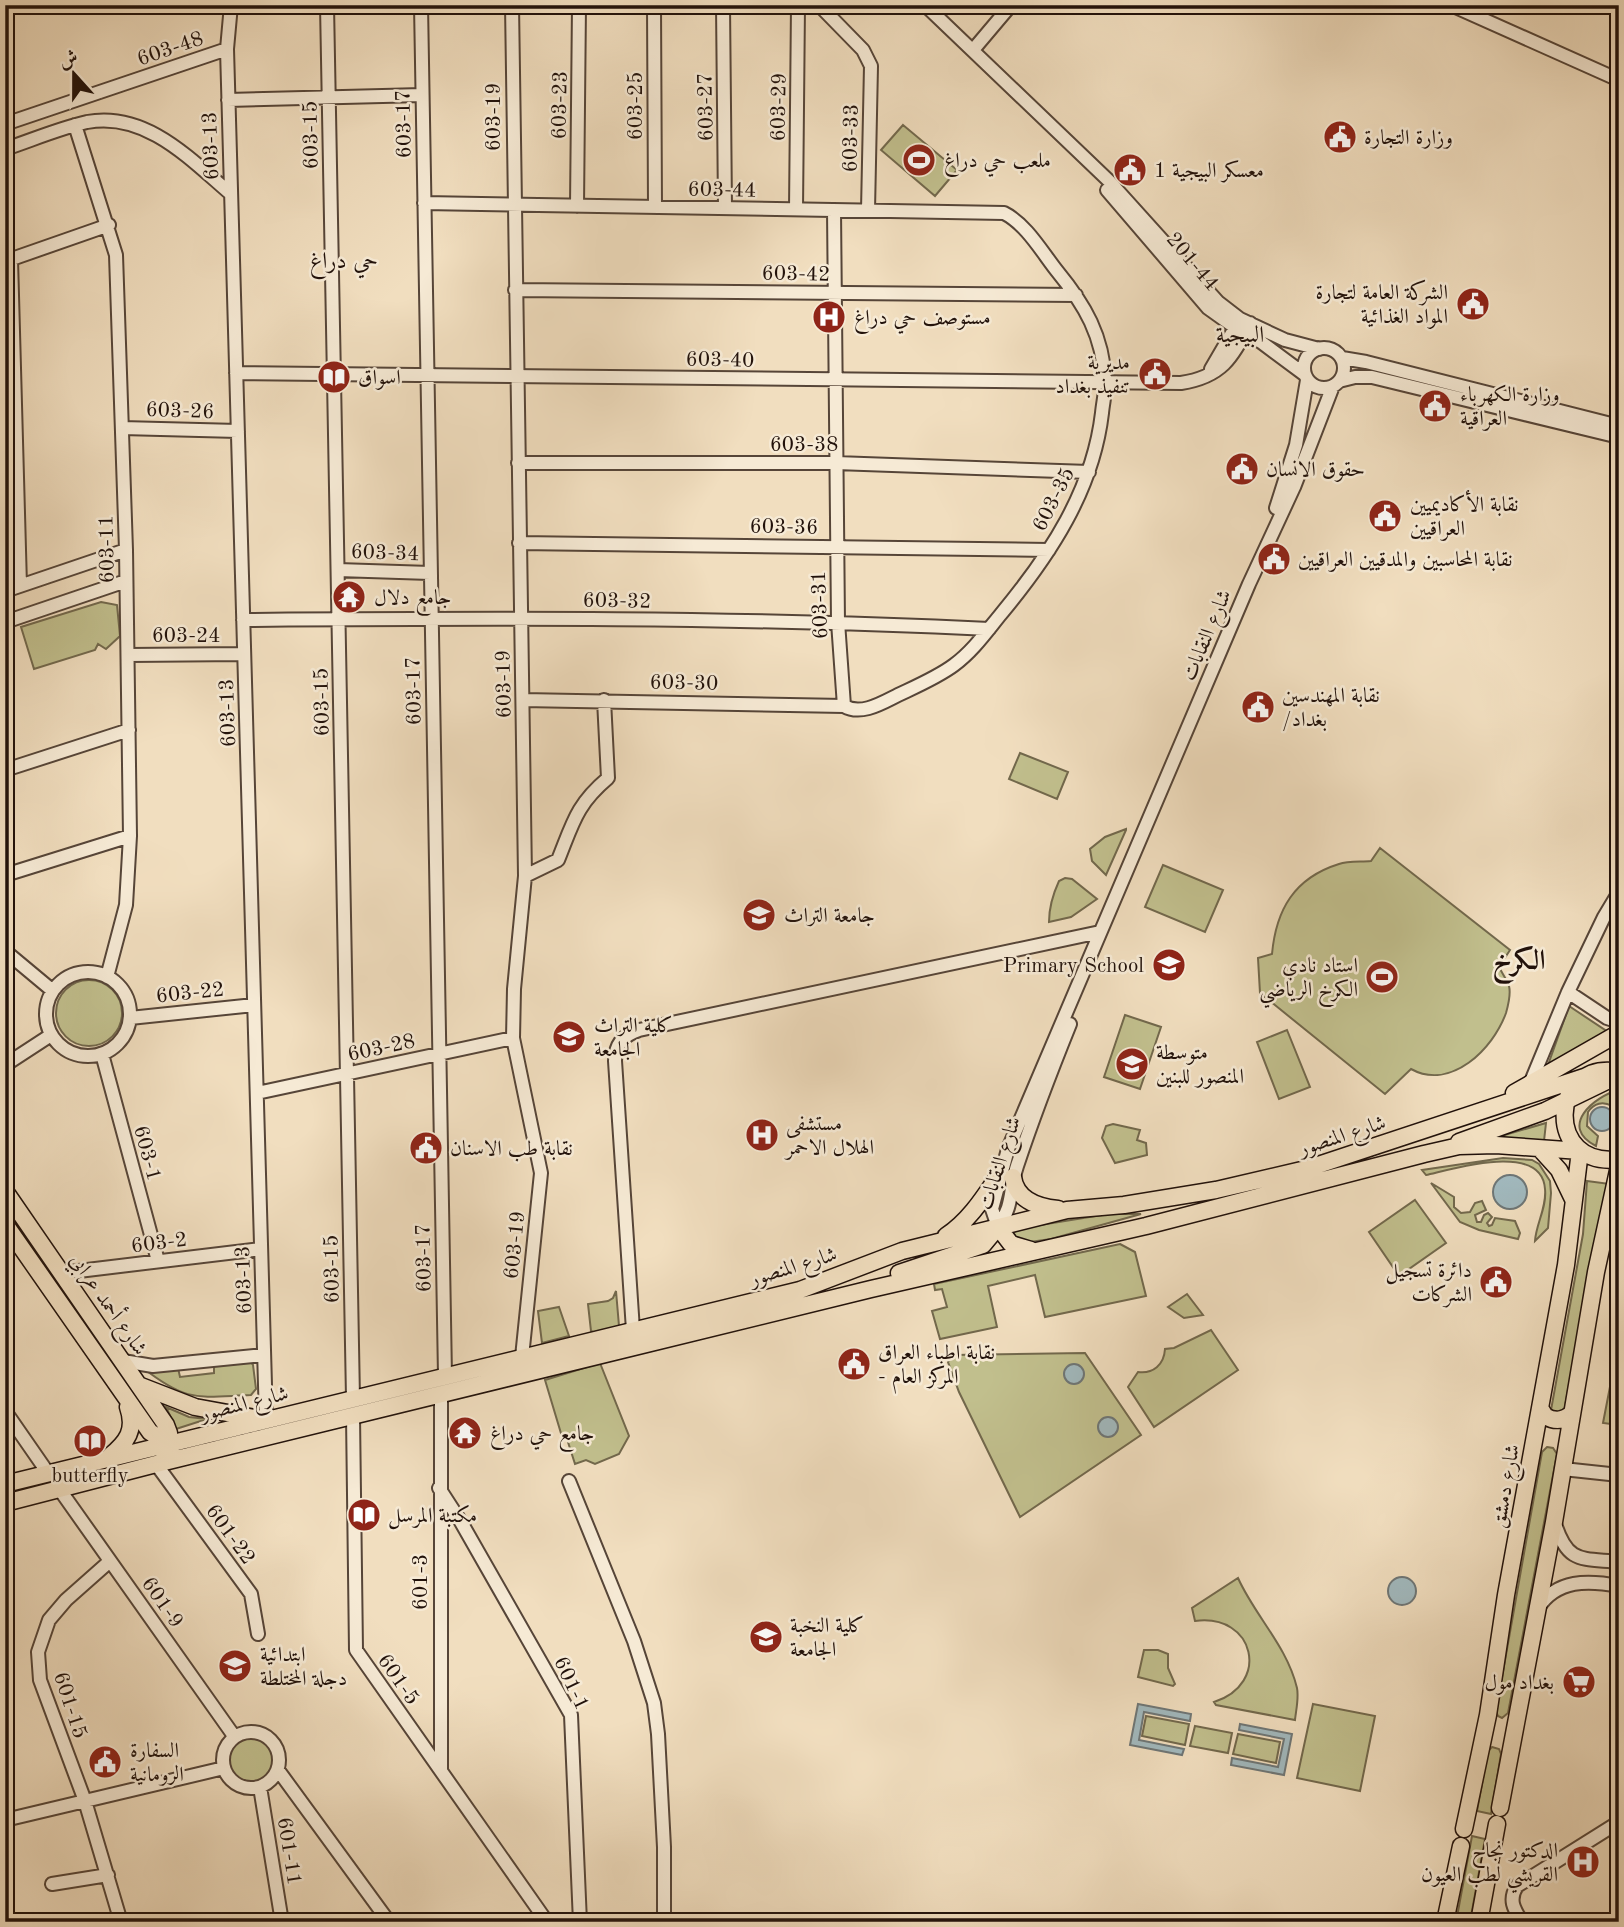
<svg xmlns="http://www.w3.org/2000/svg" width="1624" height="1927" viewBox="0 0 1624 1927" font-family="'Old Standard TT',Amiri,serif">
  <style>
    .green { fill: #c1bf8d; stroke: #72684c; stroke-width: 2 }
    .water { fill: #a1b9be; stroke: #6e7676; stroke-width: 2 }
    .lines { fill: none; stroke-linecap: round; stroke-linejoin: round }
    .minor-casing { stroke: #564538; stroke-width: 16 }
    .major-casing { stroke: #22120b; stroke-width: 19 }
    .minor { stroke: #f6ead5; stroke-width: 12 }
    .major { stroke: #f1debf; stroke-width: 16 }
    .labels { text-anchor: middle; stroke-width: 5; stroke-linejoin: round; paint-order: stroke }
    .street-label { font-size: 21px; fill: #22120b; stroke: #f6ead5 }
    .poi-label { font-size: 21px; fill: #22120b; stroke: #f6ead5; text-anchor: start }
    .neighbourhood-label { font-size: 23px; fill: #22120b; stroke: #f6ead5 }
    .district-label { font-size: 28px; font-weight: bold; fill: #22120b; stroke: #f6ead5 }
  </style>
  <rect width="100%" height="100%" fill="#f1debf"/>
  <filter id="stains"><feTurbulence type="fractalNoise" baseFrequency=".00286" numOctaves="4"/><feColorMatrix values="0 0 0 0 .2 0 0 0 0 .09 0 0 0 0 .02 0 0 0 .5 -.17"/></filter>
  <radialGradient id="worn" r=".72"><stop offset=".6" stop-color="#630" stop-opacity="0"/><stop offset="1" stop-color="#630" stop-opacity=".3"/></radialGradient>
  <path class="green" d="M903,125L957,170L935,196L881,150Z
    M101,602L117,605L120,636L106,649L98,644L95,650L34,669L21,627Z
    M1020,753L1068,772L1057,799L1009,779Z
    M1126,829V830L1106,875L1092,861L1090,849L1105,837Z
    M1380,848L1510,950L1499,967C1502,973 1507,980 1509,986C1511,994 1508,1006 1506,1013C1493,1049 1451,1091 1411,1069L1385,1094L1260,993L1258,958L1272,954C1276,910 1294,878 1339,864C1348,861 1361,862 1371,861Z
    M1163,865L1223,890L1205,932L1145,907Z
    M1065,878L1072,879L1097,899L1071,917L1049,922C1049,908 1053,894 1059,881Z
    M56 1013a33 33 0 1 1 66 0a33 33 0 1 1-66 0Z
    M1569,1006L1608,1032L1548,1065Z
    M1125,1015L1161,1027L1140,1089L1104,1077Z
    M1287,1030L1310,1087L1279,1099L1257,1042Z
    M1619,1090V1099L1612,1106C1603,1101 1594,1103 1588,1112L1587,1126L1598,1136L1596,1146C1558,1127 1594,1096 1619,1090Z
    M1546,1123L1544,1141L1491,1139Z
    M1113,1124L1140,1130L1137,1140L1146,1143L1147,1155L1115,1163L1102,1138L1106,1126Z
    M1503,1158L1532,1160L1539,1164L1550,1181L1551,1193L1548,1228L1535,1241C1536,1224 1547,1207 1545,1189C1542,1141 1453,1169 1426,1175L1422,1170Z
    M1587,1181L1610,1184L1598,1226L1564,1412L1554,1414L1551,1410L1583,1234Z
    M1431,1183L1454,1197V1207L1461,1213L1470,1212L1475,1203L1482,1201L1486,1210L1475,1215L1477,1222H1481L1484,1215L1488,1213L1492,1217L1487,1223L1489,1226L1492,1225L1495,1218L1515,1221L1520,1233L1518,1239L1479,1230L1460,1222Z
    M1415,1200L1446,1243L1399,1276L1369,1232Z
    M1108,1214H1141L1051,1239L1030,1242L1013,1237L1011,1233L1028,1227Z
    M1120,1244L1135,1252L1146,1296L1045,1317L1035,1275L988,1286L997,1327L940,1339L932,1311L947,1307L942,1289L935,1290L934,1284Z
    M616,1291L619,1326L595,1333L591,1331L588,1304L608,1301L613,1298Z
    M1187,1294L1203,1315L1184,1318L1168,1307Z
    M559,1307L569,1336L542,1343L538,1311Z
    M1211,1330L1238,1370L1154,1427L1128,1387L1138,1372C1153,1374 1164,1365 1165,1349L1174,1348Z
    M1085,1353L1141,1435L1020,1517L959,1392L948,1362L952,1355Z
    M250,1361L253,1365L256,1389L251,1395C197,1397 188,1403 143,1368H178L180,1377L214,1373V1366Z
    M600,1363L629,1436L619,1454L595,1464L586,1460L575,1464L567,1439L563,1440L545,1380Z
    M1614,1366L1619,1371V1425L1603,1423Z
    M166,1407L189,1417L207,1419L176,1429Z
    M1547,1447L1553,1448L1557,1454L1508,1713L1502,1718L1498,1716L1496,1711L1542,1452Z
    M1238,1578C1255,1616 1287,1646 1297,1688C1299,1698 1296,1710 1295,1720L1216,1705L1214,1702C1271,1684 1255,1613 1195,1621L1192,1608Z
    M1144,1650H1158L1168,1654V1668L1175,1684L1173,1686L1138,1677Z
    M1313,1704L1375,1716L1360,1791L1297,1778Z
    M1146,1716L1189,1724L1185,1745L1142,1736Z
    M1195,1726L1232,1733L1228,1753L1190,1746Z
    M1238,1734L1280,1742L1276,1763L1233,1754Z
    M227 1760a24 24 0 1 1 48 0a24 24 0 1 1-48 0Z
    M1492,1747L1499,1749L1501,1754L1491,1814L1477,1811L1488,1751Z
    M1472,1836L1485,1839L1470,1922H1456Z"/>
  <path class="water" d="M1590 1119a12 12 0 1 1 24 0a12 12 0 1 1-24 0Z
    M1493 1192a17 17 0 1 1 34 0a17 17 0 1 1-34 0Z
    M1064 1374a10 10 0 1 1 20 0a10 10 0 1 1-20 0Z
    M1098 1427a10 10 0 1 1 20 0a10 10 0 1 1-20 0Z
    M1388 1591a14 14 0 1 1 28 0a14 14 0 1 1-28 0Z
    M1138,1704L1191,1714L1190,1721L1144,1712L1139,1740L1184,1749L1182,1755L1130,1745Z
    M1240,1724L1292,1734L1284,1775L1231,1765L1232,1758L1278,1767L1284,1739L1239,1730Z"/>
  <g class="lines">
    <defs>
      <path id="minor" d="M231,5L227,49L266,1420
        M327,5L353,1398
        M421,5L445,1376
        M512,5L525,876L514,989L513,1038L541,1173L522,1357
        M654,5L655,207
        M723,5L725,208
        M819,5L863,50L871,66L868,210
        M925,5L1109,181L1218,302L1240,319L1285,340L1319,349
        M1451,5L1619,80
        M973,50L1011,5
        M228,100L422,95
        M5,124L227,49
        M75,125L116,255L126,550L130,836L126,905L107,977
        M5,149C32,140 60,128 87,122C146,111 190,159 231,194
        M1107,190L1208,308L1236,328L1261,342L1304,374
        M424,203L1004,213C1026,224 1042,252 1057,271C1085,305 1103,336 1105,381C1106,391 1103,402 1102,413C1093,490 1050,555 1001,614C987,631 973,651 954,665C938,677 917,686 898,695C882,703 861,716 844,706L523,700
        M577,206L579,5
        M796,209L798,5
        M834,210L838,622L844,706
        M11,259L20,586
        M6,261L109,225
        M515,290L1076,295
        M1304 368a20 20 0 1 1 40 0a20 20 0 1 1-40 0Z
        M1342,358L1366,362L1619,426
        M1211,369L1239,321
        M236,373L1181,383C1221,377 1233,358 1250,323
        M1339,381L1355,377H1372L1619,437
        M122,428L238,431
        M518,463H836L1089,472
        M1276,508L1296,445L1307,380
        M519,543L1049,550
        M338,570L430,573
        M5,591L126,550
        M243,620C492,618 741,617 989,629
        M5,622L126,581
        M128,655L244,654
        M5,770L129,730
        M5,875L130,836
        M525,876L558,860C573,823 576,805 608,778L604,700
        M5,951L53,991
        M46 1014a42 42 0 1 1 84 0a42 42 0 1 1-84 0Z
        M1568,992L1607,1018L1619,1022
        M130,1018L254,1005
        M102,1054L158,1261
        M5,1065L51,1035
        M1530,1084L1568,992L1604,917L1619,892
        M257,1093L513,1038
        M998,1227L992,1209L1008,1149L1249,584L1294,487L1333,386
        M998,1227C1014,1205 1009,1190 1017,1166C1033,1118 1051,1071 1070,1024
        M62,1273L261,1249
        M633,1330L615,1061C615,1045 623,1035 639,1030L1100,932
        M123,1361L153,1366L264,1355
        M5,1411L48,1473
        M353,1416L356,1650L547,1922
        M156,1464L251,1594L258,1634
        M1563,1469L1619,1475
        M569,1481L634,1641L654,1703L658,1734L664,1847V1922
        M439,1488L461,1522L571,1715L580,1922
        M60,1490L234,1736
        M1555,1524C1568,1564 1581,1558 1619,1562
        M110,1561L66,1600L49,1620L38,1652L40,1680L85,1801L121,1922
        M1538,1608C1557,1579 1588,1580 1619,1586
        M223 1760a28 28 0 1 1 56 0a28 28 0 1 1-56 0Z
        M278,1770L389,1922
        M441,1770V1394
        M260,1787L282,1922
        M5,1820L224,1768
        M52,1884L108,1875
        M1522,1922C1514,1909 1508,1900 1517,1886L1619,1822"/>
      <path id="major" d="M1619,1072C1549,1059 1544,1169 1619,1159
        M1514,1093L1619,1033
        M1459,1142L1545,1111L1619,1075
        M1540,1149L1559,1170L1573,1199
        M1013,1177C1016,1200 1037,1207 1058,1209
        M5,1191L166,1425L169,1433L164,1453
        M5,1224L150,1432L172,1446
        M998,1227L1011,1244L1031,1250
        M946,1236C969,1221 984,1197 999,1175
        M899,1273L983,1245L998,1227
        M141,1386L195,1407L260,1419
        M1540,1408L1545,1416C1555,1422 1564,1421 1572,1413
        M110,1456C127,1442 136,1430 128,1407
        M5,1484L800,1290L902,1251L1067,1210L1124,1205L1216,1190L1306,1169L1587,1076
        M5,1503L156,1464L871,1289L1146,1226L1424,1154L1459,1146L1496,1145L1580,1151
        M1500,1808L1554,1522L1596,1272L1619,1166
        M1464,1829L1488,1715L1506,1595L1566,1265L1580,1151
        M1445,1922L1461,1846
        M1479,1922L1497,1824"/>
    </defs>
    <use href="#minor" class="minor-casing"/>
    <use href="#major" class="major-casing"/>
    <use href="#minor" class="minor"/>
    <use href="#major" class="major"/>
  </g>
  <defs>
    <symbol id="civic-disc" viewBox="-11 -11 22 22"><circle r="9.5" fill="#8f2418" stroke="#f6ead5"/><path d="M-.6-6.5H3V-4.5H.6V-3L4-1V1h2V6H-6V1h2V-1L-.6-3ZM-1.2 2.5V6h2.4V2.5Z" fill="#fff"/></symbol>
    <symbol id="stadium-disc" viewBox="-11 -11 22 22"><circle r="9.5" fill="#8f2418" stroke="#f6ead5"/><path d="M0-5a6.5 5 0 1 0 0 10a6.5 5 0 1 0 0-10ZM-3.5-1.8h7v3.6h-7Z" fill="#fff"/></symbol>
    <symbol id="hospital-disc" viewBox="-11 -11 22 22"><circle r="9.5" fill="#8f2418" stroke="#f6ead5"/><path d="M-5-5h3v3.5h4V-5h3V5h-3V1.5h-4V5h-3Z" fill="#fff"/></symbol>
    <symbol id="library-disc" viewBox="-11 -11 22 22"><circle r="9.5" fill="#8f2418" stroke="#f6ead5"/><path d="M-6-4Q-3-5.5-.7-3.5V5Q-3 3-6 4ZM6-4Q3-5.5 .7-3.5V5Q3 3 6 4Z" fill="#fff"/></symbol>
    <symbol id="temple-disc" viewBox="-11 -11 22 22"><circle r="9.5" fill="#8f2418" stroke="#f6ead5"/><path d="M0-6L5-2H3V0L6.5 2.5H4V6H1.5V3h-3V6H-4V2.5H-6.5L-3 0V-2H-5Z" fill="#fff"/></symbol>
    <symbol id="university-disc" viewBox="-11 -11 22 22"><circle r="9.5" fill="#8f2418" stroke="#f6ead5"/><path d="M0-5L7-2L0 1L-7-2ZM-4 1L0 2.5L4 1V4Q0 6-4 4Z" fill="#fff"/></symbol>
    <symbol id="school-disc" viewBox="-11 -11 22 22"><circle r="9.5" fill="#8f2418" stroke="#f6ead5"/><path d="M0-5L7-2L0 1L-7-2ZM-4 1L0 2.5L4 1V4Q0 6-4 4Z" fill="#fff"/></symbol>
    <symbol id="supermarket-disc" viewBox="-11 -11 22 22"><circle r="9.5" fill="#8f2418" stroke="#f6ead5"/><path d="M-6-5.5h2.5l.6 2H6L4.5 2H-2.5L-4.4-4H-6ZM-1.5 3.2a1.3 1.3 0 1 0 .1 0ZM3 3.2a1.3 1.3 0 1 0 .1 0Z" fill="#fff"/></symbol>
  </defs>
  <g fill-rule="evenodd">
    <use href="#civic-disc" x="1321" y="118" width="38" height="38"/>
    <use href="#stadium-disc" x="900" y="141" width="38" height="38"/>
    <use href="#civic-disc" x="1111" y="151" width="38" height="38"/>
    <use href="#civic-disc" x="1454" y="285" width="38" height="38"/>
    <use href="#hospital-disc" x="810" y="298" width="38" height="38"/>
    <use href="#civic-disc" x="1136" y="355" width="38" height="38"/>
    <use href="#library-disc" x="315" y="358" width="38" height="38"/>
    <use href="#civic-disc" x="1416" y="387" width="38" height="38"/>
    <use href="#civic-disc" x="1223" y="450" width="38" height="38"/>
    <use href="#civic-disc" x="1366" y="497" width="38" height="38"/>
    <use href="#civic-disc" x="1255" y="540" width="38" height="38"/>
    <use href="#temple-disc" x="330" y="578" width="38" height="38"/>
    <use href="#civic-disc" x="1239" y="688" width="38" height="38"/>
    <use href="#university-disc" x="740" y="896" width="38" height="38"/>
    <use href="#school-disc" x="1150" y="946" width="38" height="38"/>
    <use href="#stadium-disc" x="1363" y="958" width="38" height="38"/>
    <use href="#university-disc" x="550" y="1018" width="38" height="38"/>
    <use href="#school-disc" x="1113" y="1045" width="38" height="38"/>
    <use href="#hospital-disc" x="743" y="1116" width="38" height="38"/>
    <use href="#civic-disc" x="407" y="1129" width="38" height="38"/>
    <use href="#civic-disc" x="1477" y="1263" width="38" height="38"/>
    <use href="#civic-disc" x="835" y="1345" width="38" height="38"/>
    <use href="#temple-disc" x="446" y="1414" width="38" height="38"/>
    <use href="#library-disc" x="71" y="1422" width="38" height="38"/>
    <use href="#library-disc" x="345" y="1496" width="38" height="38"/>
    <use href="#university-disc" x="747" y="1618" width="38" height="38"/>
    <use href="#school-disc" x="216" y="1647" width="38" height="38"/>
    <use href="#supermarket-disc" x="1560" y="1663" width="38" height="38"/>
    <use href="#civic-disc" x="86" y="1743" width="38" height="38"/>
    <use href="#hospital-disc" x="1564" y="1843" width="38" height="38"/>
  </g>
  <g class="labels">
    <g class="street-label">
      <text transform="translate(170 48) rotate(-19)" y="7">603-48</text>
      <text transform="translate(559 105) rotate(-89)" y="7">603-23</text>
      <text transform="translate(635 106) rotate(-90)" y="7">603-25</text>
      <text transform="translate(705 107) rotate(-91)" y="7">603-27</text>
      <text transform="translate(778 107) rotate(-89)" y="7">603-29</text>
      <text transform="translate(493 117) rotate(-90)" y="7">603-19</text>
      <text transform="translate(403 124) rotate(-91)" y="7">603-17</text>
      <text transform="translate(310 135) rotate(-91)" y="7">603-15</text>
      <text transform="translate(850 138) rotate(-89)" y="7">603-33</text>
      <text transform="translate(210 146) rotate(-92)" y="7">603-13</text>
      <text transform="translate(722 189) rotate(1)" y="7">603-44</text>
      <text transform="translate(1193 261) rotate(50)" y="7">201-44</text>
      <text transform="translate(796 273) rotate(1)" y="7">603-42</text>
      <text transform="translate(720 359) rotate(1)" y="7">603-40</text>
      <text transform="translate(180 410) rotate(2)" y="7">603-26</text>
      <text x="804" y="451">603-38</text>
      <text transform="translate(1053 499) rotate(-63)" y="7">603-35</text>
      <text transform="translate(784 526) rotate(1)" y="7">603-36</text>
      <text transform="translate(106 549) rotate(-91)" y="7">603-11</text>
      <text transform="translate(385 552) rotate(2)" y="7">603-34</text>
      <text transform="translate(617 600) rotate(1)" y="7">603-32</text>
      <text transform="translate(819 605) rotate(-92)" y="7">603-31</text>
      <text x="186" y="642">603-24</text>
      <text transform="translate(1206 635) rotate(-67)" y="7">شارع النقابات</text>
      <text transform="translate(684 682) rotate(1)" y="7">603-30</text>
      <text transform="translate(503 684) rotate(-91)" y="7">603-19</text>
      <text transform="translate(413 691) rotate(-91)" y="7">603-17</text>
      <text transform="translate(321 702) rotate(-91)" y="7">603-15</text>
      <text transform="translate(227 713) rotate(-92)" y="7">603-13</text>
      <text transform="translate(190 992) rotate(-6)" y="7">603-22</text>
      <text transform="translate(381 1047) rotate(-12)" y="7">603-28</text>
      <text transform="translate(1342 1135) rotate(-18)" y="7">شارع المنصور</text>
      <text transform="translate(148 1153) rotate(75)" y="7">603-1</text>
      <text transform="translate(999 1163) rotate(-72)" y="7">شارع النقابات</text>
      <text transform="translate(159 1242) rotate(-7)" y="7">603-2</text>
      <text transform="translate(514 1245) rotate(-84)" y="7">603-19</text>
      <text transform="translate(423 1258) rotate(-91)" y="7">603-17</text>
      <text transform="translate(793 1266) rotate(-17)" y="7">شارع المنصور</text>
      <text transform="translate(331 1269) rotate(-91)" y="7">603-15</text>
      <text transform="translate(243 1280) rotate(-92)" y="7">603-13</text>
      <text transform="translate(109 1304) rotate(55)" y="7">شارع أحمد عرابي</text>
      <text transform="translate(244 1403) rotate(-14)" y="7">شارع المنصور</text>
      <text transform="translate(1505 1486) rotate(-80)" y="7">شارع دمشق</text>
      <text transform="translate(231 1534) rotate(54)" y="7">601-22</text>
      <text transform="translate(420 1582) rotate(-90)" y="7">601-3</text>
      <text transform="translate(163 1602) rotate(55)" y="7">601-9</text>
      <text transform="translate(399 1679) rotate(55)" y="7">601-5</text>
      <text transform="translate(572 1683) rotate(65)" y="7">601-1</text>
      <text transform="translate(71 1705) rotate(72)" y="7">601-15</text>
      <text transform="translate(290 1851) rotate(81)" y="7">601-11</text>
    </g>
    <g class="poi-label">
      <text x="1364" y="144">وزارة التجارة</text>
      <text x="944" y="167">ملعب حي دراغ</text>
      <text x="1154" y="177">معسكر البيجية 1</text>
      <text x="1448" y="299" text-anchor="end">الشركة العامة لتجارة<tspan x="1448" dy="24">المواد الغذائية</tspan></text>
      <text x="854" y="324">مستوصف حي دراغ</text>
      <text x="1130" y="369" text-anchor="end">مديرية<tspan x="1130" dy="24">تنفيذ بغداد</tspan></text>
      <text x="358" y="384">اسواق</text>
      <text x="1460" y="401">وزارة الكهرباء<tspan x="1460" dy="24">العراقية</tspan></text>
      <text x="1266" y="476">حقوق الانسان</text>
      <text x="1410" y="511">نقابة الأكاديميين<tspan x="1410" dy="24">العراقيين</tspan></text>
      <text x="1298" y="566">نقابة المحاسبين والمدقيين العراقيين</text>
      <text x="374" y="604">جامع دلال</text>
      <text x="1282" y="702">نقابة المهندسين<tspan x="1282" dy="24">/بغداد</tspan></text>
      <text x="784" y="922">جامعة التراث</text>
      <text x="1144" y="972" text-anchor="end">Primary School</text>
      <text x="1358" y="972" text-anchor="end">استاد نادي<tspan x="1358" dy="24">الكرخ الرياضي</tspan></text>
      <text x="594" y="1032">كلية التراث<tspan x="594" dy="24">الجامعة</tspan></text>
      <text x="1156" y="1059">متوسطة<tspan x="1156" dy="24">المنصور للبنين</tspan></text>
      <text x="786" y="1130">مستشفى<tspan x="786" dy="24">الهلال الاحمر</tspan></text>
      <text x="450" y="1155">نقابة طب الاسنان</text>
      <text x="1472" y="1277" text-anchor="end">دائرة تسجيل<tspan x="1472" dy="24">الشركات</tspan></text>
      <text x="878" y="1359">نقابة اطباء العراق<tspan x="878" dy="24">- المركز العام</tspan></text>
      <text x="490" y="1440">جامع حي دراغ</text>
      <text x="90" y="1482" text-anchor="middle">butterfly</text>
      <text x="388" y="1522">مكتبة المرسل</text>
      <text x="790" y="1632">كلية النخبة<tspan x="790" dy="24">الجامعة</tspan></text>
      <text x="260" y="1661">ابتدائية<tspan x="260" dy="24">دجلة المختلطة</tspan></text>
      <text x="1554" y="1689" text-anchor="end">بغداد مول</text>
      <text x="130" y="1757">السفارة<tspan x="130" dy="24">الرومانية</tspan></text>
      <text x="1558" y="1857" text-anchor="end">الدكتور نجاح<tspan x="1558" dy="24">القريشي لطب العيون</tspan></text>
    </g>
    <g class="neighbourhood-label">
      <text x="344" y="268">حي دراغ</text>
      <text x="1240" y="342">البيجية</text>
    </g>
    <g class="district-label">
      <text x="1519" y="969">الكرخ</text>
    </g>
  </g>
  <rect width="1624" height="1927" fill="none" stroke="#f1debf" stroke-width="28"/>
  <rect x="7" y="7" width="1610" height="1913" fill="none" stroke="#22120b" stroke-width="3.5"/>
  <rect x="14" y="14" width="1596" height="1899" fill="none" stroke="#22120b" stroke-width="2"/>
  <g transform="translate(74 74) rotate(339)" stroke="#f6ead5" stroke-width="5" paint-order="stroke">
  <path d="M0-5L12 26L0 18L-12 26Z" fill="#22120b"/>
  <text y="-10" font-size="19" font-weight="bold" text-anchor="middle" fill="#22120b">ش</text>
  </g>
  <rect width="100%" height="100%" filter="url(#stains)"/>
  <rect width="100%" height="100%" fill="url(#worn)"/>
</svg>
